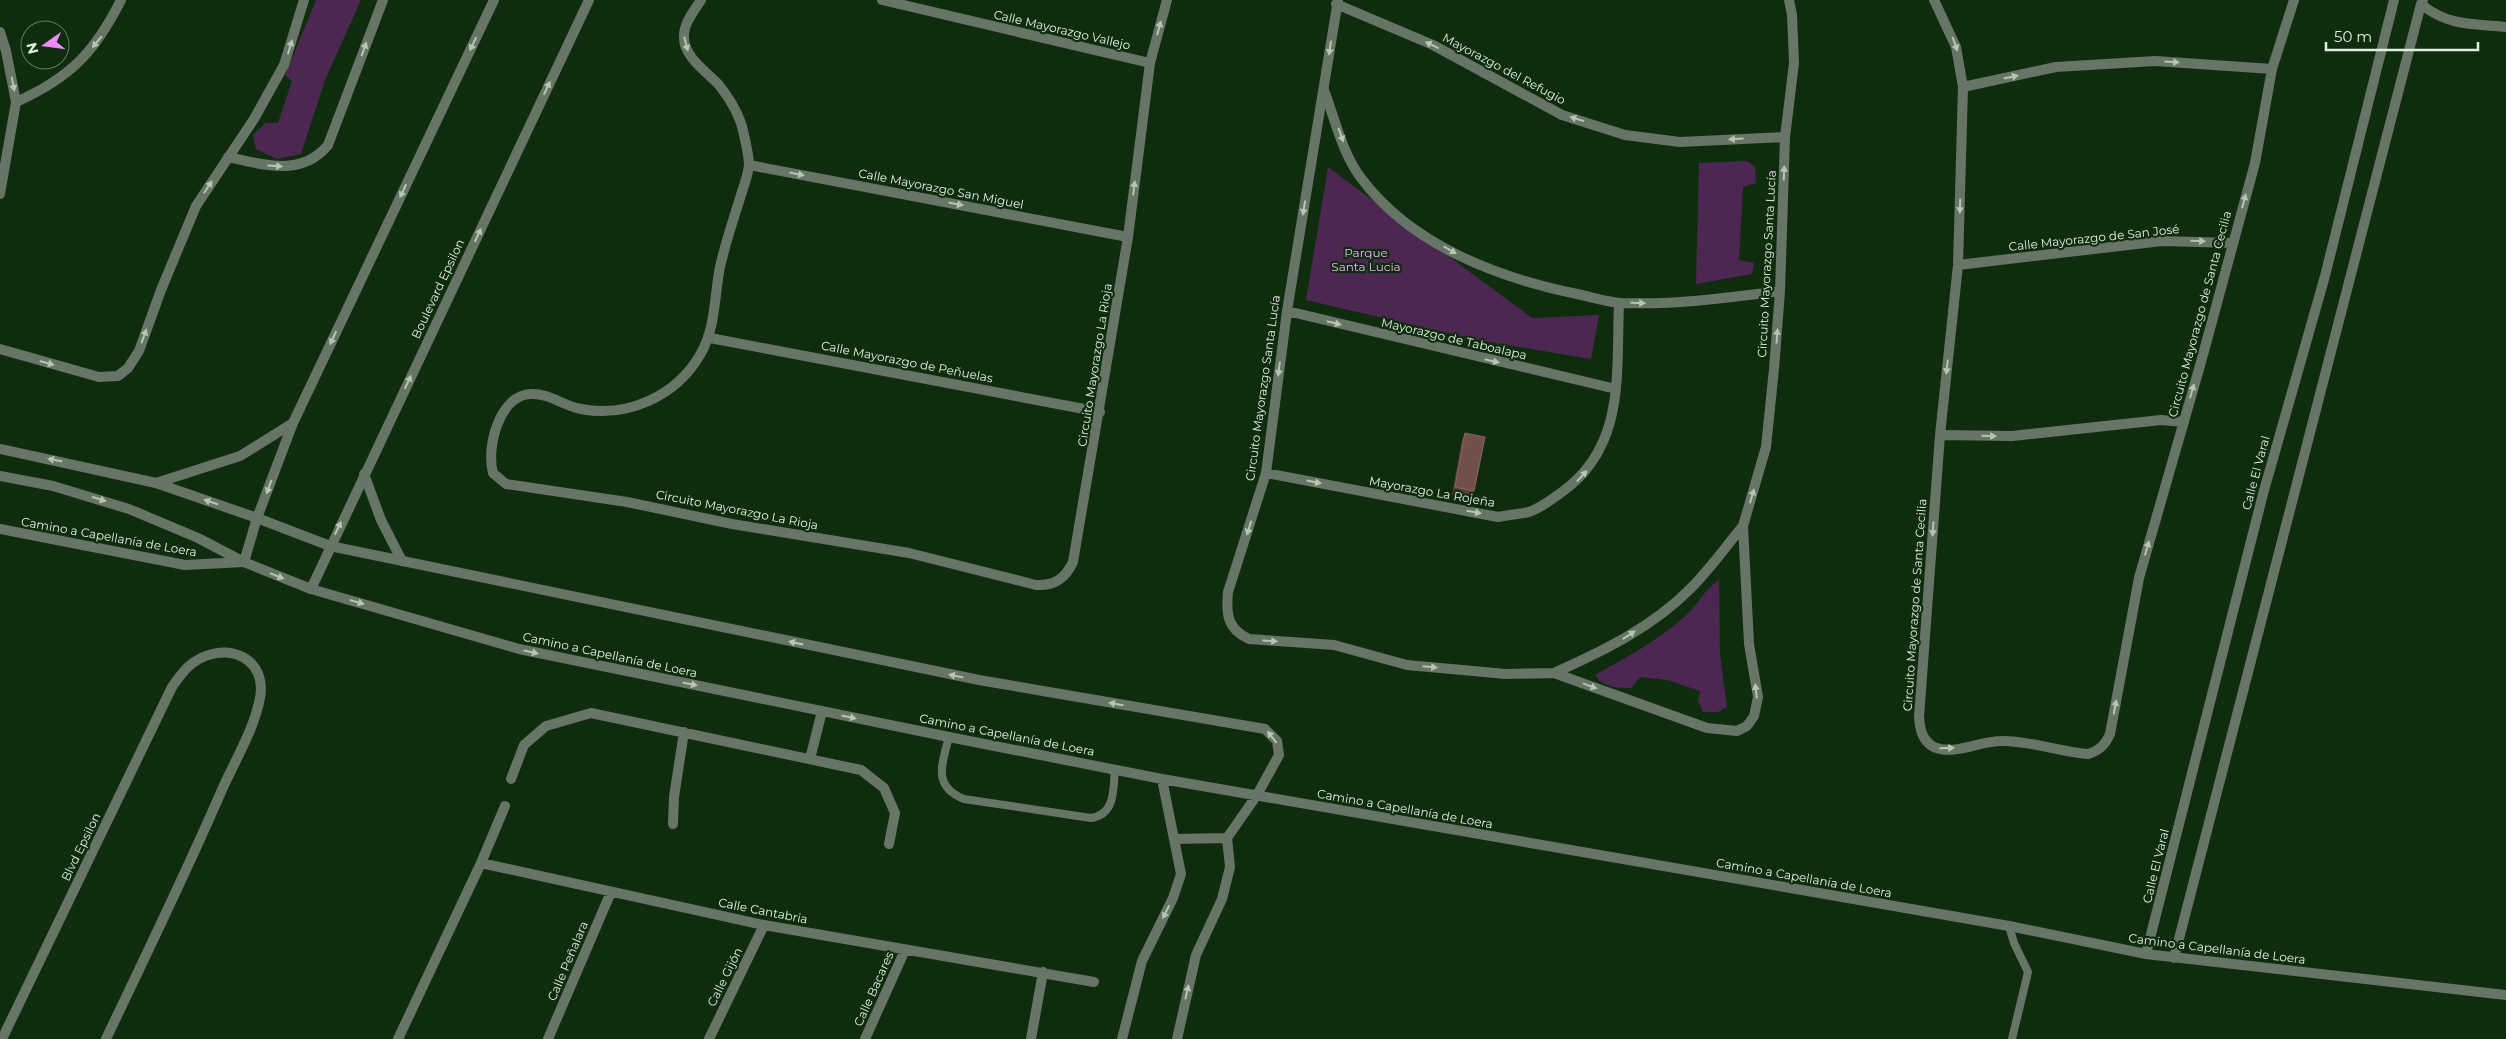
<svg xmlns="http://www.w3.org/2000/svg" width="2506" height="1039" viewBox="0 0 2506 1039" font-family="Montserrat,sans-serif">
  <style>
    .green { fill: #4c2751 }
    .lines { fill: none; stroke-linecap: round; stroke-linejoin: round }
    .service { stroke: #677566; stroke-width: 8 }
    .minor { stroke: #677566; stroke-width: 10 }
    .tertiary { stroke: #677566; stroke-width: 10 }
    .wall { fill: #633c38 }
    .building { fill: #714f4a; stroke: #826861 }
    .oneway { fill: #b5c6b3 }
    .labels { text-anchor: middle; stroke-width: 4.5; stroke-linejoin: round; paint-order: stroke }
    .street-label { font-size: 12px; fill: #dff1dd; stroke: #0f2d0e }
    .park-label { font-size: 12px; fill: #f6afff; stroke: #0f2d0e }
  </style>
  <rect width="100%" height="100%" fill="#0f2d0e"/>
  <path class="green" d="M316,0H361L325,80L301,154L277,159L256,149L253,135L265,123H278L292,81L285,75Z
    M1747,161L1755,167L1756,183L1743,187L1739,260L1754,263L1752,274L1696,284L1699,163Z
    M1328,167L1532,318L1599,315L1591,359L1478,340L1306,300Z
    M1719,580L1720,656L1727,707L1718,712H1703L1698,700L1700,691L1667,680L1640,677L1631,688C1618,688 1602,687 1595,675C1625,658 1659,640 1685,616C1698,605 1704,589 1719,580Z"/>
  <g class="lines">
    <path class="service" d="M949,737C942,764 932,786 964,799L1091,818C1116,814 1113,789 1115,769
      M2009,926L2014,943L2028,972L2012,1039"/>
    <path class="minor" d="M701,0C694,11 683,24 684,38C684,57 707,72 719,85C730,99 741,118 744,135C746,144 749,156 749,165C748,176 743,188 740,198C733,221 725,244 720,267C714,297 716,328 700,355C676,396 628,418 581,409C564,406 548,393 531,394C499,395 486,448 493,473L506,484L627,502L732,524L909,553L1036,585C1054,586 1065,579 1073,562L1128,237L1150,63L1167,0
      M882,0L1150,63
      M1338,0L1287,311L1266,473L1228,592C1226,614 1227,629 1249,639L1334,645L1407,665L1506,674L1554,673L1707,728L1737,731L1747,726L1754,716L1758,697L1749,644L1743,526L1766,447L1774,369L1780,291L1785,137L1794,63L1792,15L1789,0
      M1934,0L1956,47L1963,87L1958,265L1940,435L1919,717C1920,729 1922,741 1934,747C1953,756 1980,741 2001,741C2026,740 2062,752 2088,754C2100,750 2105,745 2110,734L2139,578L2201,362L2255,163L2272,69L2294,0
      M2423,0L2421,4C2447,26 2473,24 2506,27
      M1336,4L1433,45L1562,115L1625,135L1680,142L1785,137
      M0,32L6,51L16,102L0,194
      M1963,87L2056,67L2155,61L2272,69
      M1324,90C1335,119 1342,153 1361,178C1411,245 1498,278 1577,294C1591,297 1607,302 1621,303C1675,305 1727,298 1780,291
      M16,102C70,78 95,52 121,0
      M228,157C263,165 302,177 328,145L383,0
      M749,165L1128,237
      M1958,265L2162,241L2232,243
      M1287,311L1616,389
      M710,338L1100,412
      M0,349L99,377L118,376L128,368L139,351L161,290L196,206L254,119L284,65L304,0
      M1940,435L2012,436L2161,420L2184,422
      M1266,473L1498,517C1508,515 1519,514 1529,512C1541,508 1551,500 1562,492C1626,446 1616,374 1619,303
      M0,529L185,565L244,562
      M330,546L979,680L1265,729L1277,741L1279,755L1257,795L1227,838L1230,867L1222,899L1196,955L1177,1039
      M311,589L519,649L949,737L1162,779L2009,926L2146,954L2506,995
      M1554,673C1603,651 1653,627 1691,588C1710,569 1726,546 1743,526
      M810,759L822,711
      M511,779L524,745L546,726L591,713L861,770L884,788L895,813L889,844
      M673,824L674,797L684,732
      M1174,839L1227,838
      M481,863L764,925L1094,982
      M2146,954L2263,494L2325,276L2394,0
      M2174,958L2421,4
      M2,1039L172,687C183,671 192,659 212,654C241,647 266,666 260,698C254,730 234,762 221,792C185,875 145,957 106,1039
      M398,1039L481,863L505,806
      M548,1039L611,892
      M709,1039L764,925
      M865,1039L905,950
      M1031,1039L1043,972
      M1122,1039L1142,961L1173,898L1181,874L1162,779"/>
    <path class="tertiary" d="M0,449L156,483L257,518L330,546
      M364,474L381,520L402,561
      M0,476L53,486L129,509L198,538L244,562L311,589L589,0
      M156,483L240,456L293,423
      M244,562L257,518L293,423L494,0"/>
  </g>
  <path class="wall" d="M1465,433L1474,491L1471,498L1452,495L1462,440Z"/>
  <path class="building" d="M1465,433L1485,437L1474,491L1455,487Z"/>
  <defs><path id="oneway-solid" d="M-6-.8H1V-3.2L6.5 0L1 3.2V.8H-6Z" transform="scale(1.25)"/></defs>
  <g class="oneway">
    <use href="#oneway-solid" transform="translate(1159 28) rotate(-75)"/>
    <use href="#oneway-solid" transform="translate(97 42) rotate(129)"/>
    <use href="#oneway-solid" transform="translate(473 44) rotate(115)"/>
    <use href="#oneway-solid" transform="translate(686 44) rotate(75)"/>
    <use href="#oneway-solid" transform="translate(1955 44) rotate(71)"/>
    <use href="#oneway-solid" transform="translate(1432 45) rotate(-154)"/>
    <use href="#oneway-solid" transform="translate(290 47) rotate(-73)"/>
    <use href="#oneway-solid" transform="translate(1330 48) rotate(98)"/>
    <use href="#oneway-solid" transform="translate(364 49) rotate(-70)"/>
    <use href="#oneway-solid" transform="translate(2172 62) rotate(4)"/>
    <use href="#oneway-solid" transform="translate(2011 77) rotate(-12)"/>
    <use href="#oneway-solid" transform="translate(13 84) rotate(79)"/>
    <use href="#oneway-solid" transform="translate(547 88) rotate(-65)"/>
    <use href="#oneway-solid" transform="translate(1577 119) rotate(-162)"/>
    <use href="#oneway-solid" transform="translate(1341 135) rotate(70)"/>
    <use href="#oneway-solid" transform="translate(1736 139) rotate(177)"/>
    <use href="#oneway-solid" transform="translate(275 166) rotate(3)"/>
    <use href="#oneway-solid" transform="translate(1784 173) rotate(-88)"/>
    <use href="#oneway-solid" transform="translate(797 174) rotate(11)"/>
    <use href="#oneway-solid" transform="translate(208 187) rotate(-57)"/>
    <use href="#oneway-solid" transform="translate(1134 188) rotate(-83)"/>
    <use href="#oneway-solid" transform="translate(403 191) rotate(115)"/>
    <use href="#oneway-solid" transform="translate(2244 201) rotate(-75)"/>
    <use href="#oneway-solid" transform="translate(956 204) rotate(11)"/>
    <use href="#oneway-solid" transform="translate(1960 206) rotate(92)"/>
    <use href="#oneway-solid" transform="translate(1304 208) rotate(99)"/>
    <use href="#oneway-solid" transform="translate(478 235) rotate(-65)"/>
    <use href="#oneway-solid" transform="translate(2198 241) rotate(1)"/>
    <use href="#oneway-solid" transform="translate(1450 250) rotate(30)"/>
    <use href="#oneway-solid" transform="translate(1638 303) rotate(1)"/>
    <use href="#oneway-solid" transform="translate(1334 323) rotate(14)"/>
    <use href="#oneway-solid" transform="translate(144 336) rotate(-70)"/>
    <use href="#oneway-solid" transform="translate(1777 336) rotate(-86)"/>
    <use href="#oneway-solid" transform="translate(333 338) rotate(115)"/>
    <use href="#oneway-solid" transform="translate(1492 361) rotate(13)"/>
    <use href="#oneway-solid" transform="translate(47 363) rotate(16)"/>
    <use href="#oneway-solid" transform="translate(1947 367) rotate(96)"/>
    <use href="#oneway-solid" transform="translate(1279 369) rotate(97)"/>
    <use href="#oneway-solid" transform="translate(408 382) rotate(-65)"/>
    <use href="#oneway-solid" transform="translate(2192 391) rotate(-74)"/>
    <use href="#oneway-solid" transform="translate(1989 436) rotate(1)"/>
    <use href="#oneway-solid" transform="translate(55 460) rotate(-169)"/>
    <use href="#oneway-solid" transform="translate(1582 476) rotate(-47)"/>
    <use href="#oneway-solid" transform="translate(1314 482) rotate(11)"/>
    <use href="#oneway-solid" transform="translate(269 487) rotate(110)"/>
    <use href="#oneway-solid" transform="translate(1752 496) rotate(-74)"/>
    <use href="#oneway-solid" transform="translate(99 499) rotate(18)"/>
    <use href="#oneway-solid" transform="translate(211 502) rotate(-161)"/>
    <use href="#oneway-solid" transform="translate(1474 512) rotate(10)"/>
    <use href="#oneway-solid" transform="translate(338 528) rotate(-65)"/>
    <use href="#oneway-solid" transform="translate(1249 528) rotate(108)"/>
    <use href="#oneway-solid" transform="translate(1933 529) rotate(94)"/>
    <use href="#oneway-solid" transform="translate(2147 548) rotate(-74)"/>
    <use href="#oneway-solid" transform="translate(277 576) rotate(22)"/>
    <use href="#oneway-solid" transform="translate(357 602) rotate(16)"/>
    <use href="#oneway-solid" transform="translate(1629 635) rotate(-33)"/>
    <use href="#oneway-solid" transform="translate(1270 641) rotate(4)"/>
    <use href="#oneway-solid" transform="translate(796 643) rotate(-168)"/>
    <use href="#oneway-solid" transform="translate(531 652) rotate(12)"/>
    <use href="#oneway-solid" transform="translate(1430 667) rotate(5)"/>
    <use href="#oneway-solid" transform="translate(956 676) rotate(-168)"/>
    <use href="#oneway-solid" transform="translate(690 684) rotate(12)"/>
    <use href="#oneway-solid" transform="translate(1590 686) rotate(20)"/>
    <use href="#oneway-solid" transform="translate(1756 691) rotate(-97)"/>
    <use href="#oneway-solid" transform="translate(1116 704) rotate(-170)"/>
    <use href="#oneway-solid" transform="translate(2115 707) rotate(-80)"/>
    <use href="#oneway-solid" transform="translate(849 717) rotate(12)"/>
    <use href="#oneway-solid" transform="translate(1272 737) rotate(-128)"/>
    <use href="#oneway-solid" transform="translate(1947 748) rotate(-1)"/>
    <use href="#oneway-solid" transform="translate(1166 912) rotate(116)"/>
    <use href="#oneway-solid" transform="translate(1187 992) rotate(-77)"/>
  </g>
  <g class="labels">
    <g class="street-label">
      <text transform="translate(1062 30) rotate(13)" y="4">Calle Mayorazgo Vallejo</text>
      <text transform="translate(1504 69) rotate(28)" y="4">Mayorazgo del Refugio</text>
      <text transform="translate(941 189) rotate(11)" y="4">Calle Mayorazgo San Miguel</text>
      <text transform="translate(2094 238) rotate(-6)" y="4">Calle Mayorazgo de San José</text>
      <text transform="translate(1767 264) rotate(-87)" y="4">Circuito Mayorazgo Santa Lucía</text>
      <text transform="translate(438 289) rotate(-65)" y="4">Boulevard Epsilon</text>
      <text transform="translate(2200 314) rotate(-75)" y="4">Circuito Mayorazgo de Santa Cecilia</text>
      <text transform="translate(1454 339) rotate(13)" y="4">Mayorazgo de Taboalapa</text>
      <text transform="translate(907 362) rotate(11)" y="4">Calle Mayorazgo de Peñuelas</text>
      <text transform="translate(1095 365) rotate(-81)" y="4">Circuito Mayorazgo La Rioja</text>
      <text transform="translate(1263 388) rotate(-82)" y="4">Circuito Mayorazgo Santa Lucía</text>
      <text transform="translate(2256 473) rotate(-75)" y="4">Calle El Varal</text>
      <text transform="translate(1432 492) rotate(10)" y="4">Mayorazgo La Rojeña</text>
      <text transform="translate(737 510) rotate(11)" y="4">Circuito Mayorazgo La Rioja</text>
      <text transform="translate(109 537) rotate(10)" y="4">Camino a Capellanía de Loera</text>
      <text transform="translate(1915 605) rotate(-86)" y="4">Circuito Mayorazgo de Santa Cecilia</text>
      <text transform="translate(610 655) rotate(12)" y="4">Camino a Capellanía de Loera</text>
      <text transform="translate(1007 735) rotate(11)" y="4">Camino a Capellanía de Loera</text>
      <text transform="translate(1405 809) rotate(10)" y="4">Camino a Capellanía de Loera</text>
      <text transform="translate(81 847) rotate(-64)" y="4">Blvd Epsilon</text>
      <text transform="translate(2156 866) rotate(-76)" y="4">Calle El Varal</text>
      <text transform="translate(1804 878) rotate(10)" y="4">Camino a Capellanía de Loera</text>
      <text transform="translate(763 911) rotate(11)" y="4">Calle Cantabria</text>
      <text transform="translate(2217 949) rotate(7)" y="4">Camino a Capellanía de Loera</text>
      <text transform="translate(568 961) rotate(-67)" y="4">Calle Peñalara</text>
      <text transform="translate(725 977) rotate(-64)" y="4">Calle Gijón</text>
      <text transform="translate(874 989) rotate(-66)" y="4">Calle Bacares</text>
    </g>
    <g class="park-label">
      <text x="1366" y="257">Parque<tspan x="1366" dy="14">Santa Lucia</tspan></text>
    </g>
  </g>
  <g transform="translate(45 45) rotate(256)"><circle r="24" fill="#0f2d0e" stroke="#627b61"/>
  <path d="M0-4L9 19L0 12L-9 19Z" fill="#ed8cf9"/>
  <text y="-8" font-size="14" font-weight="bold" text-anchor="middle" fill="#dff1dd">N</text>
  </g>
  <path d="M2326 42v8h152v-8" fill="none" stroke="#dff1dd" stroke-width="2.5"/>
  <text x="2334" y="42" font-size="15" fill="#dff1dd" stroke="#0f2d0e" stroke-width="4" paint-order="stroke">50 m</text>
</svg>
